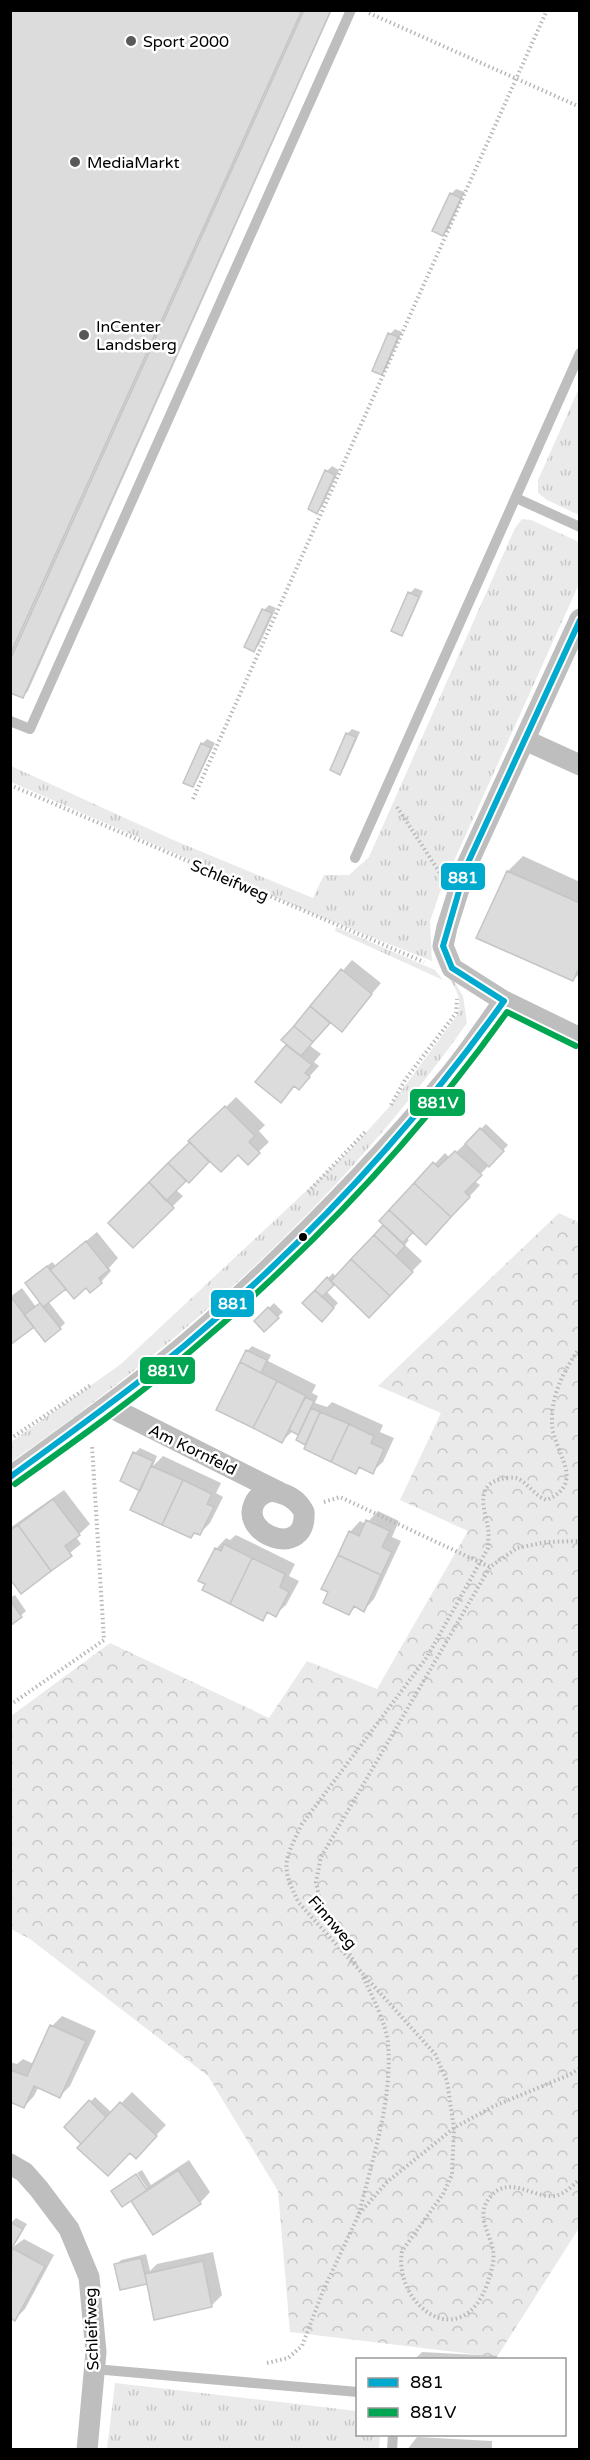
<svg xmlns="http://www.w3.org/2000/svg" width="590" height="2460" viewBox="0 0 590 2460" font-family="'Varela Round',sans-serif">
  <style>
    .grass { fill: url(#grass-tufts) }
    .park { fill: url(#park-crowns) }
    .shadow { fill: #0003 }
    .building { fill: #dcdcdc; stroke: #c5c5c5; stroke-width: 1.5 }
    .lines { fill: none; stroke-linecap: round; stroke-linejoin: round }
    .path { stroke: #b8b8b8; stroke-width: 4; stroke-dasharray: 1.5 3; stroke-linecap: butt }
    .service { stroke: #bebebe; stroke-width: 10 }
    .minor { stroke: #bebebe; stroke-width: 21 }
    .bus-1-casing { stroke: #fff; stroke-width: 10 }
    .bus-2-casing { stroke: #fff; stroke-width: 10 }
    .bus-1 { stroke: #00a9ce; stroke-width: 6 }
    .bus-2 { stroke: #00a651; stroke-width: 6 }
    .poi-dot { fill: #595959; stroke: #fff; stroke-width: 2 }
    .bus-dot { fill: #000; stroke: #fff; stroke-width: 2 }
    .labels { text-anchor: middle; stroke-width: 5; stroke-linejoin: round; paint-order: stroke }
    .poi-label { font-size: 16px; fill: #000; stroke: #fff; text-anchor: start }
    .street-label { font-size: 16px; fill: #000; stroke: #fff }
    .line-badge { stroke: #fff; stroke-width: 2 }
    .badge-label { font-size: 16px; text-anchor: middle; font-weight: bold; fill: #fff }
  </style>
  <defs>
    <pattern id="grass-tufts" width="24" height="20" patternUnits="userSpaceOnUse" patternTransform="scale(1.5)"><rect width="24" height="20" fill="#eaeaea"/><path d="M3 7l-1-3M5 7V3M7 7l1-3M15 17l-1-3M17 17v-4M19 17l1-3" fill="none" stroke="#c7c7c7"/></pattern>
    <pattern id="park-crowns" width="20" height="18" patternUnits="userSpaceOnUse" patternTransform="scale(1.5)"><rect width="20" height="18" fill="#eaeaea"/><path d="M2 6a3 3 0 1 1 6 0M12 15a3 3 0 1 1 6 0" fill="none" stroke="#c7c7c7"/></pattern>
  </defs>
  <rect width="100%" height="100%" fill="#fff"/>
  <path class="grass" d="M579,388V515L547,500L538,493V480Z
    M522,519L531,520L579,542V584L440,892L430,921L432,961L323,918L11,782V766L171,839L313,898L324,875H349L369,857L515,528Z
    M336,927L435,970L443,980L335,931Z
    M449,973L463,996L467,1023C345,1196 185,1342 11,1462V1442L121,1364L352,1148L390,1106L458,1014C462,997 456,988 446,975Z
    M115,2383L357,2411L358,2434L380,2435L379,2449H107Z"/>
  <path class="park" d="M559,1213L580,1223L579,2228L497,2357L290,2332L278,2191L208,2076L30,1939L11,1929V1716L110,1643L269,1718L307,1661L377,1689L468,1531L400,1500L441,1413L378,1386Z"/>
  <path class="shadow" d="M10,10H332L28,691L23,696Z
    M456,189L465,192L448,230L443,235L451,194Z
    M395,329L402,332L386,369L381,374L390,334Z
    M332,466L339,470L322,507L317,512L327,471Z
    M415,588L423,591L406,629L401,634L410,593Z
    M269,605L276,608L259,645L254,650L246,647L264,610Z
    M352,729L360,732L344,768L339,773L347,734Z
    M207,739L215,743L197,780L192,785L202,744Z
    M523,856L580,882V973L573,980L508,871Z
    M352,960L381,983L341,1030L330,1021L309,1045L321,1054L314,1062L319,1066L309,1077L296,1085L280,1101L257,1082L288,1044L283,1040Z
    M236,1097L265,1125L259,1131L269,1142L248,1162L238,1153L210,1160L176,1190L183,1196L133,1246L160,1173Z
    M486,1124L508,1145L474,1181L480,1185L437,1232L391,1210L445,1153L450,1158Z
    M386,1225L409,1240L405,1245L422,1261L369,1316L334,1283L326,1291L338,1303L322,1320L304,1303L333,1273L336,1277Z
    M97,1232L118,1258L109,1268L111,1271L101,1282L66,1287L48,1301L65,1323L60,1328L34,1325L10,1343V1297L22,1288L36,1307L41,1302L32,1278L52,1262L56,1266Z
    M274,1303L283,1312L264,1330L256,1321Z
    M252,1346L271,1355L268,1361L316,1385L312,1393L318,1396L315,1403L327,1407L332,1402L383,1425L380,1432L394,1438L383,1462L372,1472L361,1467L355,1472L310,1437L305,1443L300,1434L293,1431L282,1441L247,1351Z
    M140,1448L157,1456L153,1466L163,1456L221,1483L216,1493L223,1497L210,1523L200,1533L196,1532L191,1537L135,1453Z
    M64,1490L90,1524L76,1537L81,1544L21,1592L10,1577V1528Z
    M378,1511L399,1521L392,1537L401,1541L374,1599L364,1610L356,1606L349,1614L350,1532L360,1521L366,1524Z
    M236,1535L295,1564L289,1576L299,1581L286,1605L275,1615L269,1612L263,1619L216,1549L226,1538L230,1540Z
    M15,1595L26,1611L11,1624L10,1598Z
    M62,2016L96,2031L70,2086L60,2096L39,2086L34,2096L24,2107L10,2101V2062L17,2064L23,2059L34,2064L52,2026Z
    M132,2092L166,2125L146,2146L130,2152L83,2144L66,2127L95,2097L112,2113Z
    M189,2160L210,2192L200,2203L133,2201L137,2197L113,2191L135,2175L145,2190L147,2188L137,2173L142,2170L151,2185Z
    M16,2218L27,2224L13,2247L24,2239L54,2255L25,2309L15,2319L10,2317V2224Z
    M213,2252L222,2295L211,2306L148,2282L121,2288L116,2265L121,2260L146,2254L150,2271L157,2264Z
    M422,2352L497,2356L496,2360H414Z
    M417,2437L492,2441V2450H407Z"/>
  <path class="building" d="M10,10H304L10,660Z
    M302,10H331L23,698L10,693V655Z
    M450,193L461,198L443,236L432,231Z
    M388,333L398,337L382,375L372,371Z
    M325,470L335,475L317,514L308,509Z
    M408,592L419,597L402,636L391,631Z
    M262,609L272,613L254,652L244,647Z
    M346,733L356,737L340,775L330,770Z
    M201,743L211,748L193,787L183,783Z
    M507,871L580,903V966L573,981L476,938Z
    M341,969L372,994L342,1032L310,1006Z
    M310,1006L330,1023L313,1042L294,1026Z
    M294,1026L313,1042L301,1056L281,1040Z
    M286,1045L312,1065L305,1073L310,1077L299,1090L294,1086L281,1103L255,1082Z
    M225,1106L255,1136L249,1142L260,1153L248,1165L238,1155L221,1172L188,1141Z
    M480,1128L504,1151L489,1167L465,1144Z
    M190,1142L209,1162L189,1183L168,1163Z
    M455,1151L482,1175L465,1192L470,1197L451,1217L414,1183L433,1162L438,1167Z
    M168,1163L186,1181L166,1201L149,1182Z
    M149,1182L174,1208L133,1248L108,1223Z
    M414,1183L451,1217L426,1245L389,1210Z
    M389,1210L413,1232L403,1243L379,1221Z
    M383,1225L405,1246L396,1256L374,1235Z
    M374,1235L413,1272L390,1296L351,1259Z
    M86,1241L109,1270L99,1278L102,1283L90,1293L86,1288L74,1299L50,1270Z
    M351,1259L390,1296L369,1318L331,1281Z
    M47,1266L66,1289L43,1307L25,1283Z
    M327,1277L334,1285L322,1297L315,1290Z
    M315,1290L334,1308L322,1322L302,1303Z
    M11,1297L34,1327L10,1345V1298Z
    M40,1303L61,1329L45,1342L24,1315Z
    M268,1307L279,1318L264,1332L254,1321Z
    M246,1350L267,1360L261,1373L240,1362Z
    M240,1362L277,1381L253,1428L216,1410Z
    M277,1381L306,1396L282,1443L253,1428Z
    M305,1397L314,1401L298,1435L289,1430Z
    M311,1408L320,1412L305,1445L296,1440Z
    M320,1412L349,1424L331,1462L304,1449Z
    M349,1424L374,1436L371,1443L384,1449L373,1474L359,1467L356,1474L331,1462Z
    M133,1452L153,1461L140,1491L120,1481Z
    M151,1466L183,1480L162,1525L130,1510Z
    M183,1480L212,1494L207,1504L214,1507L200,1535L194,1533L191,1538L162,1525Z
    M53,1499L80,1535L65,1546L72,1556L51,1571L18,1525Z
    M366,1520L390,1531L382,1547L392,1552L381,1575L338,1555L349,1531L359,1536Z
    M18,1525L51,1571L21,1594L10,1579V1530Z
    M224,1544L252,1558L230,1604L202,1590L205,1584L198,1581L215,1548L221,1551Z
    M338,1555L381,1575L364,1612L354,1606L349,1615L323,1603L328,1592L321,1589Z
    M252,1558L285,1574L280,1587L289,1592L276,1617L267,1612L263,1621L230,1604Z
    M10,1600L22,1617L10,1626Z
    M50,2025L86,2041L60,2098L34,2086L24,2108L10,2102V2070L27,2076Z
    M89,2100L106,2117L81,2144L64,2127Z
    M120,2102L157,2136L136,2159L130,2153L108,2176L77,2148Z
    M178,2170L201,2204L153,2235L131,2201Z
    M136,2174L147,2190L122,2207L111,2191Z
    M10,2222L23,2229L10,2251Z
    M12,2248L45,2266L15,2321L10,2318Z
    M141,2258L147,2284L120,2290L114,2264Z
    M203,2261L212,2307L154,2320L145,2274Z"/>
  <g class="lines">
    <path class="path" d="M369,13L580,107
      M10,785L424,962
      M193,799L547,10
      M397,807L440,873
      M391,1105L405,1080L456,1013L457,999
      M308,1192L365,1132
      M580,1348C564,1369 551,1396 552,1422C552,1452 588,1481 547,1500C534,1496 528,1482 516,1478C511,1477 503,1478 498,1480C474,1488 486,1512 488,1529C489,1535 488,1542 488,1548L427,1657L302,1824C284,1861 280,1866 299,1903L435,2054L447,2081L454,2128L452,2175L443,2194L402,2251C393,2305 462,2357 488,2282C491,2272 495,2261 493,2250C489,2230 474,2214 492,2195C511,2176 531,2197 553,2196C564,2195 572,2186 580,2179
      M10,1439L91,1385
      M324,1502L340,1497L490,1567
      M10,1705L104,1640L92,1446
      M355,1963L321,1907L316,1882L321,1857L490,1567L517,1548L546,1542L580,1541
      M359,2214C372,2160 393,2099 388,2043C387,2026 370,1991 362,1975
      M267,2363L288,2358L302,2346L323,2291L359,2214L387,2182L454,2128L492,2107L569,2075L580,2068"/>
    <path class="service" d="M516,498L580,527
      M10,721L30,729L351,10
      M355,858L580,353
      M94,2369L358,2392
      M392,2450L393,2434"/>
    <path class="minor" d="M580,619L466,867L447,927L443,946L452,968L504,1001L580,1038
      M525,740L580,765
      M108,1406L279,1492
      M10,1477C78,1428 147,1379 209,1324C294,1247 377,1163 450,1075C469,1052 486,1026 504,1001
      M271,1491C286,1493 298,1500 304,1512C307,1560 240,1535 254,1504C257,1496 263,1493 271,1491Z
      M10,2164L24,2172L39,2189L69,2229L89,2277L96,2352L87,2450"/>
    <defs>
      <path id="bus-1" d="M10,1477C69,1434 128,1392 184,1346C304,1245 413,1128 504,1001L452,968L443,946L466,867L580,620"/>
      <path id="bus-2" d="M15,1484C75,1441 136,1398 192,1350C309,1251 418,1137 507,1012L576,1046"/>
    </defs>
    <use href="#bus-1" class="bus-1-casing"/>
    <use href="#bus-2" class="bus-2-casing"/>
    <use href="#bus-1" class="bus-1"/>
    <use href="#bus-2" class="bus-2"/>
  </g>
  <g class="poi-dot">
    <circle cx="131" cy="41" r="6"/>
    <circle cx="75" cy="162" r="6"/>
    <circle cx="84" cy="335" r="6"/>
  </g>
  <circle class="bus-dot" cx="303" cy="1237" r="5"/>
  <g class="labels">
    <g class="poi-label">
      <text x="143" y="47">Sport 2000</text>
      <text x="87" y="168">MediaMarkt</text>
      <text x="96" y="332">InCenter<tspan x="96" dy="18">Landsberg</tspan></text>
    </g>
    <g class="street-label">
      <text transform="translate(230 880) rotate(23)" y="6">Schleifweg</text>
      <text transform="translate(193 1449) rotate(26)" y="6">Am Kornfeld</text>
      <text transform="translate(333 1922) rotate(49)" y="6">Finnweg</text>
      <text transform="translate(91 2329) rotate(-92)" y="6">Schleifweg</text>
    </g>
  </g>
  <g class="line-badge">
    <rect x="440" y="862" width="46" height="29" rx="6" fill="#00a9ce"/>
    <rect x="409" y="1088" width="57" height="29" rx="6" fill="#00a651"/>
    <rect x="210" y="1289" width="45" height="29" rx="6" fill="#00a9ce"/>
    <rect x="139" y="1356" width="57" height="29" rx="6" fill="#00a651"/>
  </g>
  <g class="badge-label">
    <text x="463" y="883">881</text>
    <text x="438" y="1108">881V</text>
    <text x="233" y="1309">881</text>
    <text x="168" y="1376">881V</text>
  </g>
  <rect width="590" height="2460" fill="none" stroke="#000000" stroke-width="24"/>
  <rect x="356" y="2358" width="210" height="78" fill="#ffffff" stroke="#999999" stroke-width="1.5"/>
  <rect x="368" y="2378" width="30" height="9" fill="#00a9ce" stroke="#999999" stroke-width="1.5"/>
  <text x="410" y="2388" font-size="18" fill="#000000">881</text>
  <rect x="368" y="2408" width="30" height="9" fill="#00a651" stroke="#999999" stroke-width="1.5"/>
  <text x="410" y="2418" font-size="18" fill="#000000">881V</text>
</svg>
